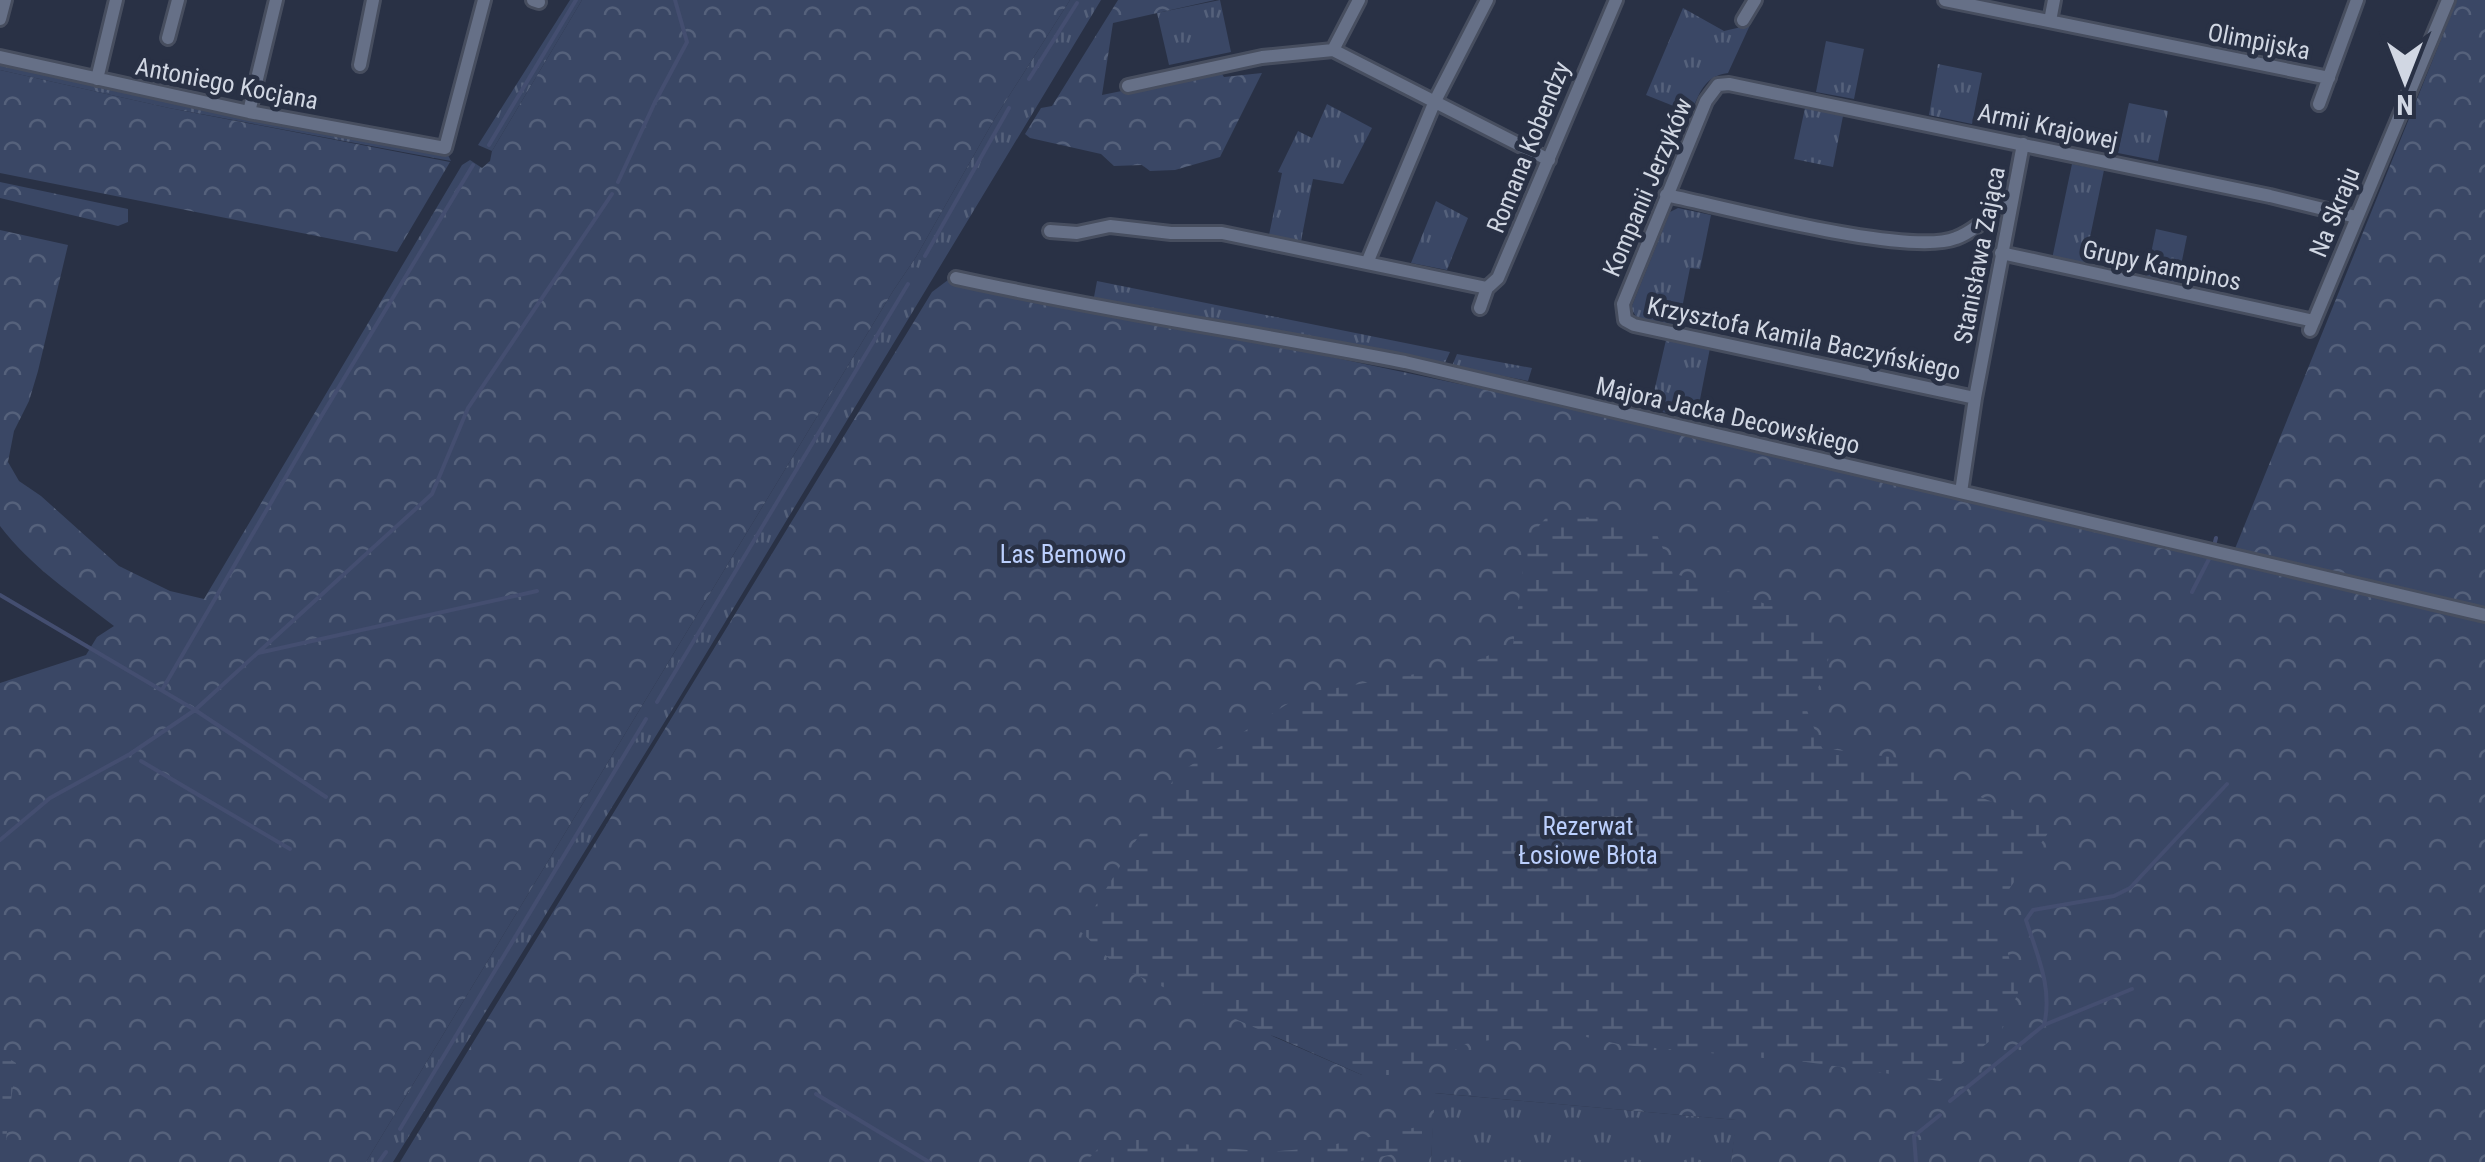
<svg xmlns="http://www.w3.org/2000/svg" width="2485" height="1162" viewBox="0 0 2485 1162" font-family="'Roboto Condensed',sans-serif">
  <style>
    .grass { fill: url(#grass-tufts) }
    .forest { fill: url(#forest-crowns); fill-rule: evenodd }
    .wetland { fill: url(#wetland-marsh) }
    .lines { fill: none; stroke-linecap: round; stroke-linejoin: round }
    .stream { stroke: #444e70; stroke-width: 4 }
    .street-casing { stroke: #474e5f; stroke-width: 18 }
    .street { stroke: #667087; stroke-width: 12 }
    .labels { text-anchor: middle; stroke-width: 9; stroke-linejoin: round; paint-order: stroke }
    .street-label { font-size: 25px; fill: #d1d7e3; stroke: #293145 }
    .park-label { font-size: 25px; fill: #bbcffd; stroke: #293145 }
  </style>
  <defs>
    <pattern id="grass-tufts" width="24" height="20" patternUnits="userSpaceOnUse" patternTransform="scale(2.5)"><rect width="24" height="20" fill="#3a4765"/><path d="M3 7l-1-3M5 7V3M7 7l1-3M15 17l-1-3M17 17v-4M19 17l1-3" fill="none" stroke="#55617b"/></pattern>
    <pattern id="forest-crowns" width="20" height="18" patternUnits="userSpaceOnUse" patternTransform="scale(2.5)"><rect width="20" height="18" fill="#3a4765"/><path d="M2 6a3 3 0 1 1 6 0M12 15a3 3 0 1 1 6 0" fill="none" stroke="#55617b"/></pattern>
    <pattern id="wetland-marsh" width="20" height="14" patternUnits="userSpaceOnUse" patternTransform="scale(2.5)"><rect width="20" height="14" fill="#3a4765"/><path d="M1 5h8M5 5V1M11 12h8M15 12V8" fill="none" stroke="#55617b"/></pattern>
  </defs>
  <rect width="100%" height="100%" fill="#293145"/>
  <path class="grass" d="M570,0H582L492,151L478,145Z
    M1070,0H1101L675,705L393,1162H366L893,291L916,257L995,118Z
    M1220,0L1231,52L1169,65L1157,13Z
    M1683,8L1724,31L1750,25L1728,73C1704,76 1699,94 1691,113L1646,95Z
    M1826,41L1864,49L1854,99L1816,92Z
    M0,63L245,116L448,155L451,161L169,108L0,70Z
    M1938,64L1982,73L1972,124L1929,115Z
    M2129,103L2168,111L2158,161L2118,153Z
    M1327,104L1372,128L1343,184L1313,179L1301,241L1269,235L1282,173L1278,172L1298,131L1312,138Z
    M1805,108L1843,116L1833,167L1794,159Z
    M2072,164L2104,170L2084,266L2052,259Z
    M1436,201L1468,218L1447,270L1411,263Z
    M1678,208L1711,215L1700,269L1690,268L1678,328L1638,320L1631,308L1670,212Z
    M2156,229L2187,236L2177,285L2146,278Z
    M1097,281L1450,352L1444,365L1133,306L1094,297Z
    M1666,340L1710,348L1696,420L1650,409Z
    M1457,354L1532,368L1528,381L1452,366Z
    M1434,1093L1737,1120L1731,1162H1431Z"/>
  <path class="forest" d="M582,0H1070L995,118L916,257L893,291L366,1162H0V683L86,655L97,637L114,626C74,595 31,567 0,526V230L68,245L38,371L29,401L14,431L8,462L19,481L41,496L119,566L170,591L204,599L462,165L470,160L482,168L490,161L492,151Z
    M1118,0H1215L1113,23L1102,95L1220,71L1224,77L1262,73L1220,157L1175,170L1150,171L1142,165L1114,166L1101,154L1030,138L1025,134L1041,108L1052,106Z
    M2457,0H2485V1162H1731L1736,1120L1435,1093L1431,1162H400L932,292L952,277L1574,408L2230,561ZM1270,1035L1395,1075H1362Z
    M0,70L169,108L450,162L397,252L0,173Z
    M0,182L128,209V222L118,226L0,198Z"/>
  <path class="wetland" d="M1550,513L1653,525L1673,573L1814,620L1830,648L1826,674L1806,708L1822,748L1912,760L1940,781L2053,826L2003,898L2000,922L2018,993L2001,1032L1940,1081L1806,1062L1623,1045L1554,1030L1465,1044L1433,1063L1395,1075H1362L1118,967L1080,931L1177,774L1303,694L1466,665L1513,645L1527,540Z
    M0,1053L16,1063L3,1162H0Z
    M1422,1126V1148L1356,1162H1085L1104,1143L1129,1139L1268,1152L1317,1148Z"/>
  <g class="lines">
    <path class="stream" d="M1029,79L1077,3
      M489,145L576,0
      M618,182L655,102L687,42L675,0
      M925,256L1009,108
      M2215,542L2216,538
      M2192,592L2209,559
      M0,595L195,710L326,797
      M258,653L537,591
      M162,690L319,420L473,165
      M657,702L908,284
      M141,761L290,849
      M0,840L50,798L130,754L195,710L432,494L468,408L612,194
      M2044,1025L2132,989
      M816,1094L929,1162
      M1950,1101L2044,1025C2053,988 2037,955 2026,920L2033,910L2114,896L2130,888L2227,784
      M400,1129L646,719
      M379,1162L386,1152
      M1916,1162L1914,1136L1940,1115"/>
    <defs>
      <path id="street" d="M533,0L539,2
        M1945,0L2329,78
        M0,19L5,0
        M1743,20L1755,0
        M2050,21L2054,0
        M168,38L178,0
        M1333,50L1549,160
        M1333,50L1359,0
        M0,57L249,112L445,148L484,0
        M360,65L373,0
        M97,79L116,0
        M1128,86L1262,57L1333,50
        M2319,104L2357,0
        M249,112L276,0
        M1666,195C1724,207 1909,257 1956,238C1976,231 1995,210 2012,197
        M1050,231L1077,233L1110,226L1171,233H1222L1487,288
        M2001,253L2314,321
        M1367,263L1435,101L1487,0
        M956,278C1105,311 1256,333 1405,362L2485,615
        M1480,308L1487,288L1498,278L1616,0
        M2310,330L2448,0
        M1975,398L1634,325L1625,320L1623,304L1706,101L1718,85L1729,84L2270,196L2356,217
        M1961,492L1975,398L2023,144"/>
    </defs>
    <use href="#street" class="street-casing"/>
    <use href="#street" class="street"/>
  </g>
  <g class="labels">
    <g class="street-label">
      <text transform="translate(2259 41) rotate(11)" y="9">Olimpijska</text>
      <text transform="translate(227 83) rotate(11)" y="9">Antoniego Kocjana</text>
      <text transform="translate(2048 126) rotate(12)" y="9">Armii Krajowej</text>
      <text transform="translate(1528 147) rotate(-68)" y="9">Romana Kobendzy</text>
      <text transform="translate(1647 187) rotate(-67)" y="9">Kompanii Jerzyków</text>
      <text transform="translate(2334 212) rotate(-68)" y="9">Na Skraju</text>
      <text transform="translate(1979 255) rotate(-79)" y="9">Stanisława Zająca</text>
      <text transform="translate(2162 265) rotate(12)" y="9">Grupy Kampinos</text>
      <text transform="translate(1804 338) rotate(12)" y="9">Krzysztofa Kamila Baczyńskiego</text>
      <text transform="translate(1728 415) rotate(13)" y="9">Majora Jacka Decowskiego</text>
    </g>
    <g class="park-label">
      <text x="1063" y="563">Las Bemowo</text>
      <text x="1588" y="835">Rezerwat<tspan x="1588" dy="29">Łosiowe Błota</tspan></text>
    </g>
  </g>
  <g transform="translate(2405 80) rotate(180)" stroke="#293145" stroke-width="8" paint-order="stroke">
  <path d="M0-8L18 38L0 25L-18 38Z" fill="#d1d7e3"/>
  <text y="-15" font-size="28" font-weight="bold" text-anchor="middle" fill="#d1d7e3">N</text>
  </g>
</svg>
